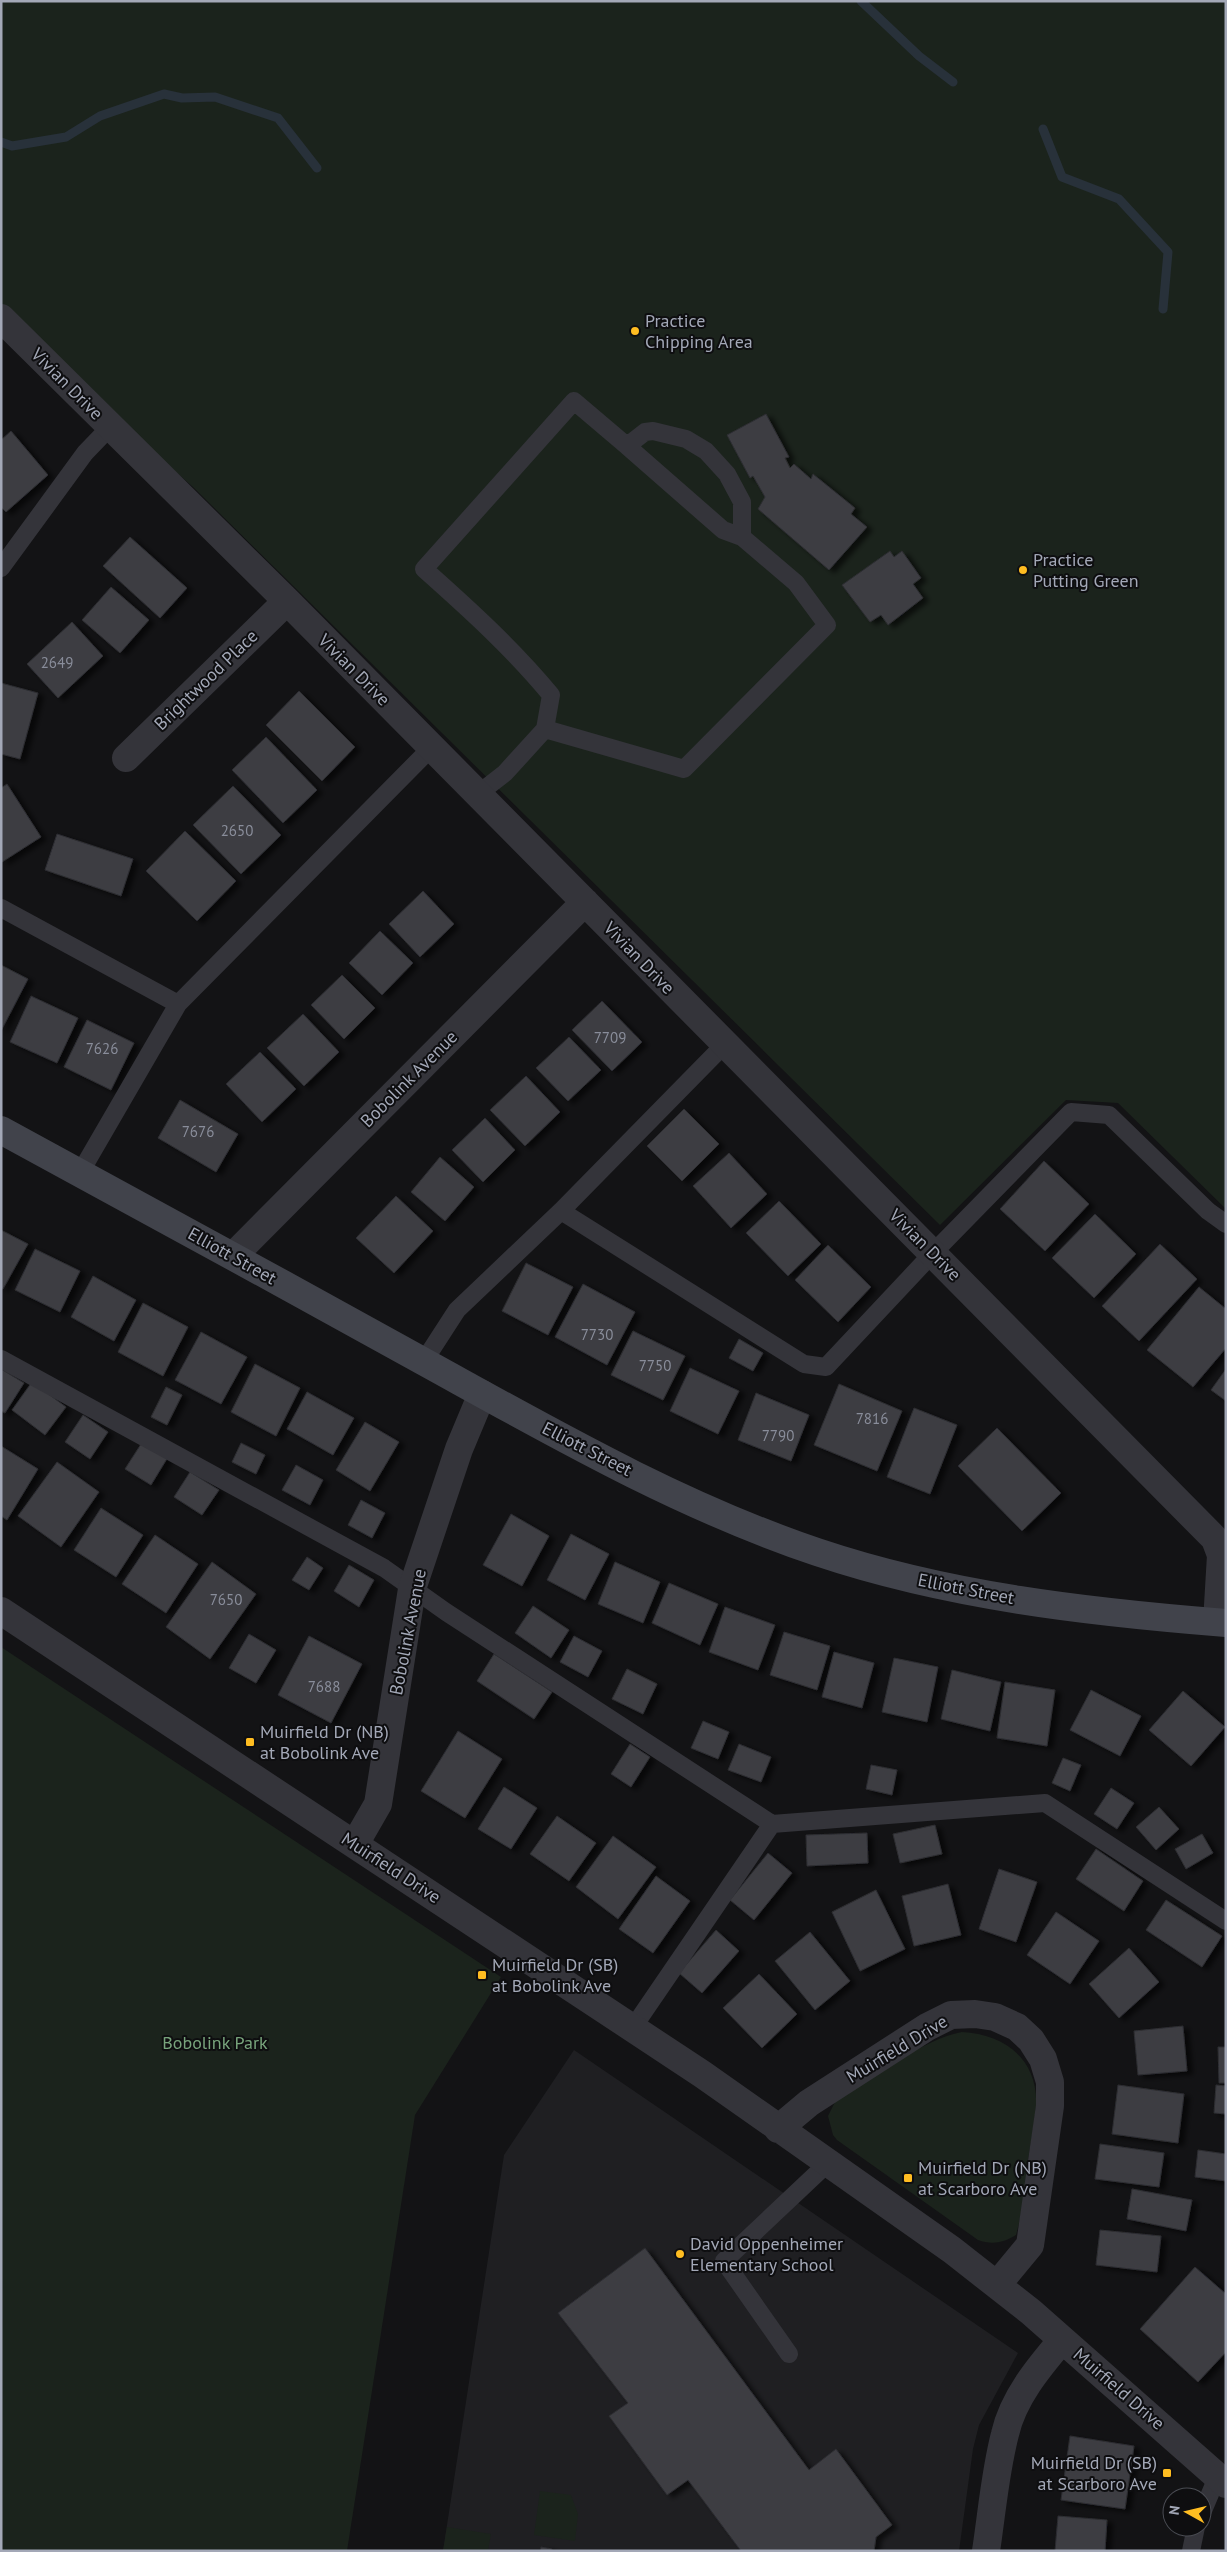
<svg xmlns="http://www.w3.org/2000/svg" width="1227" height="2552" viewBox="0 0 1227 2552" font-family="'PT Sans',sans-serif">
  <style>
    .built { fill: #1f1f22 }
    .green { fill: #1b231c }
    .lines { fill: none; stroke-linecap: round; stroke-linejoin: round }
    .stream { stroke: #28313a; stroke-width: 9 }
    .building { fill: #3c3d43; stroke: #2d2d31; filter: url(#shadow) }
    .lane { stroke: #34343a; stroke-width: 18 }
    .street { stroke: #34343a; stroke-width: 28 }
    .secondary { stroke: #41434b; stroke-width: 28 }
    .poi-dot { fill: #ffbd21; stroke: #0e0e10; stroke-width: 2 }
    .labels { text-anchor: middle; stroke-width: 4; stroke-linejoin: round; paint-order: stroke }
    .number-label { font-size: 15px; fill: #898d9a }
    .poi-label { font-size: 18px; fill: #a3a8b7; stroke: #0e0e10; text-anchor: start }
    .street-label { font-size: 18px; fill: #a3a8b7; stroke: #0e0e10 }
    .park-label { font-size: 18px; fill: #78a47c; stroke: #0e0e10 }
  </style>
  <defs>
    <filter id="shadow"><feDropShadow dx="5.5" dy="3" stdDeviation="2.5" flood-color="#0009"/></filter>
  </defs>
  <rect width="100%" height="100%" fill="#131315"/>
  <path class="built" d="M574,2050L1018,2353L979,2425L973,2449L959,2551H443L504,2155Z"/>
  <path class="green" d="M1,1H1226V1209L1118,1103L1066,1100L940,1225L193,487L1,319Z
    M1,1647L501,1977L415,2115L347,2551H1Z
    M962,2032C1005,2034 1039,2060 1036,2107C1034,2124 1031,2142 1028,2160C1025,2185 1023,2211 1016,2235C1003,2243 992,2245 978,2240L837,2140L833,2135L828,2116L836,2100C871,2079 923,2039 962,2032Z
    M540,2491L571,2495L578,2514L575,2541L534,2535Z
    M447,2527L491,2534L488,2551H443Z"/>
  <g class="lines">
    <path class="stream" d="M861,1L919,56L953,82
      M1043,129L1062,177L1119,199L1168,252L1163,309
      M1,142L12,146L66,137L100,116L164,94L182,98L215,97L278,118L317,168"/>
  </g>
  <path class="building" d="M766,414L789,457L785,458L790,468L794,464L811,479L813,474L855,508L851,514L867,527L829,570L758,509L765,497L753,476L750,478L727,435Z
    M11,431L48,475L6,512L1,507V440Z
    M130,537L187,588L160,618L103,566Z
    M890,551L894,557L902,551L921,578L913,584L923,598L888,625L881,615L870,622L842,585Z
    M111,587L149,620L120,653L82,620Z
    M72,622L103,656L58,698L27,664Z
    M1,683L38,693L20,759L1,754Z
    M299,691L355,747L322,781L266,725Z
    M266,737L317,790L283,823L232,770Z
    M7,784L41,837L2,862L1,788Z
    M233,786L281,835L241,874L193,825Z
    M185,831L236,881L197,921L146,871Z
    M57,834L133,859L121,896L45,870Z
    M423,891L454,924L420,957L389,924Z
    M380,931L413,963L382,995L349,963Z
    M1,965L28,979L1,1031Z
    M342,975L375,1008L344,1039L311,1005Z
    M31,996L78,1018L57,1063L10,1042Z
    M602,1001L642,1042L612,1071L572,1030Z
    M303,1014L339,1052L304,1086L267,1048Z
    M87,1020L134,1043L111,1090L64,1067Z
    M569,1037L601,1070L568,1101L536,1068Z
    M260,1052L296,1089L262,1122L226,1084Z
    M526,1076L560,1112L525,1146L490,1110Z
    M180,1100L238,1134L216,1172L158,1138Z
    M684,1109L719,1144L682,1181L647,1146Z
    M485,1118L515,1150L483,1182L452,1150Z
    M729,1153L767,1194L731,1228L693,1186Z
    M440,1157L474,1187L445,1221L411,1192Z
    M1044,1161L1089,1204L1045,1251L1000,1209Z
    M396,1196L433,1231L394,1273L356,1238Z
    M779,1201L821,1244L788,1276L746,1233Z
    M1095,1214L1136,1254L1094,1298L1052,1258Z
    M1,1230L28,1244L3,1289L1,1288Z
    M1160,1244L1197,1279L1139,1341L1102,1306Z
    M828,1245L871,1287L838,1322L795,1280Z
    M35,1249L80,1271L60,1312L15,1290Z
    M526,1263L573,1287L548,1335L502,1311Z
    M93,1276L136,1300L114,1341L71,1317Z
    M583,1284L635,1312L607,1365L555,1337Z
    M1199,1287L1226,1309V1348L1193,1387L1147,1350Z
    M143,1303L188,1327L163,1376L118,1352Z
    M633,1331L685,1356L663,1400L611,1375Z
    M201,1332L247,1357L221,1404L175,1380Z
    M739,1339L763,1353L753,1371L729,1358Z
    M255,1364L300,1388L276,1436L231,1412Z
    M690,1368L739,1391L718,1434L670,1411Z
    M1,1369L24,1383L5,1413L1,1411Z
    M1226,1369V1401L1211,1390Z
    M32,1382L66,1407L45,1435L12,1410Z
    M839,1384L902,1411L877,1471L814,1445Z
    M166,1387L182,1395L167,1425L151,1417Z
    M307,1392L354,1418L333,1455L287,1429Z
    M756,1393L809,1415L791,1461L738,1440Z
    M914,1408L957,1425L930,1494L887,1477Z
    M83,1415L108,1432L90,1459L65,1442Z
    M365,1422L399,1442L370,1491L336,1470Z
    M997,1428L1061,1493L1022,1531L958,1466Z
    M143,1441L168,1457L151,1485L125,1469Z
    M241,1443L265,1455L256,1474L232,1462Z
    M1,1446L38,1469L7,1520L1,1516Z
    M57,1462L99,1492L61,1547L18,1516Z
    M296,1465L323,1480L310,1505L282,1490Z
    M190,1472L219,1490L202,1515L174,1497Z
    M361,1500L385,1513L372,1538L348,1525Z
    M101,1508L143,1535L116,1577L74,1550Z
    M511,1514L549,1536L522,1586L483,1565Z
    M571,1534L609,1554L585,1600L547,1580Z
    M155,1535L198,1564L166,1613L122,1584Z
    M307,1557L323,1568L309,1590L292,1580Z
    M212,1562L256,1594L210,1659L166,1627Z
    M615,1562L660,1582L643,1623L598,1604Z
    M349,1565L374,1580L359,1607L334,1591Z
    M669,1583L718,1604L700,1645L652,1623Z
    M533,1606L569,1630L551,1658L515,1633Z
    M725,1607L775,1625L758,1670L709,1652Z
    M784,1632L830,1646L817,1690L770,1675Z
    M249,1634L276,1650L256,1683L229,1668Z
    M309,1636L362,1664L331,1723L278,1695Z
    M574,1636L602,1651L588,1677L560,1662Z
    M834,1652L874,1663L862,1708L822,1697Z
    M494,1654L552,1692L534,1719L477,1681Z
    M894,1658L938,1667L927,1722L882,1712Z
    M627,1669L657,1684L643,1714L612,1699Z
    M952,1670L1001,1682L990,1731L941,1719Z
    M1005,1682L1055,1690L1047,1746L997,1738Z
    M1091,1690L1141,1716L1120,1756L1070,1730Z
    M1183,1691L1225,1727L1191,1766L1149,1730Z
    M703,1721L729,1732L718,1759L691,1748Z
    M458,1731L502,1759L465,1818L421,1791Z
    M630,1744L650,1757L631,1787L611,1774Z
    M739,1744L771,1757L761,1782L728,1770Z
    M1063,1758L1081,1765L1070,1791L1052,1783Z
    M871,1765L897,1770L892,1795L866,1789Z
    M504,1787L537,1808L511,1849L478,1829Z
    M1111,1788L1134,1803L1117,1829L1094,1814Z
    M1159,1807L1179,1829L1156,1850L1136,1827Z
    M557,1816L596,1843L569,1881L530,1854Z
    M935,1825L942,1854L900,1863L893,1834Z
    M867,1833L868,1863L807,1866L806,1835Z
    M1202,1834L1213,1853L1186,1869L1175,1849Z
    M613,1836L656,1867L618,1919L576,1887Z
    M1096,1849L1143,1881L1124,1911L1076,1879Z
    M768,1853L792,1873L754,1920L730,1900Z
    M999,1869L1037,1882L1016,1942L979,1929Z
    M656,1876L690,1901L653,1953L619,1929Z
    M948,1884L961,1935L914,1946L902,1896Z
    M876,1890L905,1949L860,1971L832,1912Z
    M1166,1900L1222,1936L1202,1967L1146,1930Z
    M1056,1912L1099,1941L1070,1984L1027,1955Z
    M716,1930L739,1951L702,1993L679,1973Z
    M810,1932L850,1981L815,2010L775,1961Z
    M1129,1948L1159,1982L1119,2018L1089,1984Z
    M759,1974L797,2014L762,2048L723,2008Z
    M1183,2026L1187,2071L1138,2075L1134,2031Z
    M1218,2047H1226V2083H1219Z
    M1118,2085L1184,2094L1178,2143L1112,2134Z
    M1216,2085L1226,2086V2114L1214,2113Z
    M1100,2144L1164,2153L1159,2187L1095,2179Z
    M1198,2150L1226,2154V2181L1195,2177Z
    M1132,2189L1192,2200L1186,2231L1127,2219Z
    M1100,2230L1161,2236L1157,2272L1096,2265Z
    M645,2248L809,2470L836,2449L892,2525L876,2537L874,2551H741L688,2480L667,2495L609,2416L628,2403L558,2313Z
    M1195,2267L1226,2294V2352L1198,2382L1140,2329Z
    M1070,2436L1134,2446L1125,2509L1061,2500Z
    M1058,2516L1107,2520L1105,2551H1055Z
    M541,2547L552,2549L551,2551H540Z"/>
  <g class="lines">
    <path class="lane" d="M627,446L723,530L742,537
      M1,568L85,453L110,427
      M478,794L505,773L545,729L684,769L827,625L796,583L742,537V502L727,474L706,451L686,439L653,431L645,432L627,446L574,401L424,569C469,609 513,649 551,695L545,729
      M1,908L178,1004
      M80,1173L178,1004L431,748
      M561,1211L804,1364L826,1367L933,1253L1071,1112L1109,1115L1208,1211L1226,1224
      M1,1359L384,1568L446,1612L772,1824L1045,1803L1226,1921
      M424,1361L457,1310L561,1211L724,1045
      M632,2029L772,1824
      M789,2354L724,2261L829,2162
      M1202,2513L1218,2475
      M1191,2551L1196,2527"/>
    <path class="street" d="M1,318L287,601L1215,1539L1221,1555L1217,1622
      M126,758L287,601
      M233,1256L585,902
      M1,1611L702,2074L952,2250L1031,2312L1226,2484
      M355,1844L378,1804L412,1589L459,1449L482,1394
      M778,2129L809,2103L927,2027L951,2015L975,2014L995,2017L1017,2027L1031,2040L1043,2059L1050,2082V2106L1030,2245L997,2285
      M986,2551C992,2512 995,2472 1005,2434C1013,2398 1039,2367 1062,2340"/>
    <path class="secondary" d="M1,1130C141,1206 280,1282 419,1359C548,1430 677,1505 817,1552C948,1596 1088,1612 1226,1623"/>
  </g>
  <g class="poi-dot">
    <circle cx="635" cy="331" r="5"/>
    <circle cx="1023" cy="570" r="5"/>
    <rect x="245" y="1737" width="10" height="10" rx="2.5"/>
    <rect x="477" y="1970" width="10" height="10" rx="2.5"/>
    <rect x="903" y="2173" width="10" height="10" rx="2.5"/>
    <circle cx="680" cy="2254" r="5"/>
    <rect x="1162" y="2468" width="10" height="10" rx="2.5"/>
  </g>
  <g class="labels">
    <g class="number-label">
      <text x="57" y="668">2649</text>
      <text x="237" y="836">2650</text>
      <text x="610" y="1043">7709</text>
      <text x="102" y="1054">7626</text>
      <text x="198" y="1137">7676</text>
      <text x="597" y="1340">7730</text>
      <text x="655" y="1371">7750</text>
      <text x="872" y="1424">7816</text>
      <text x="778" y="1441">7790</text>
      <text x="226" y="1605">7650</text>
      <text x="324" y="1692">7688</text>
    </g>
    <g class="poi-label">
      <text x="645" y="327">Practice<tspan x="645" dy="21">Chipping Area</tspan></text>
      <text x="1033" y="566">Practice<tspan x="1033" dy="21">Putting Green</tspan></text>
      <text x="260" y="1738">Muirfield Dr (NB)<tspan x="260" dy="21">at Bobolink Ave</tspan></text>
      <text x="492" y="1971">Muirfield Dr (SB)<tspan x="492" dy="21">at Bobolink Ave</tspan></text>
      <text x="918" y="2174">Muirfield Dr (NB)<tspan x="918" dy="21">at Scarboro Ave</tspan></text>
      <text x="690" y="2250">David Oppenheimer<tspan x="690" dy="21">Elementary School</tspan></text>
      <text x="1157" y="2469" text-anchor="end">Muirfield Dr (SB)<tspan x="1157" dy="21">at Scarboro Ave</tspan></text>
    </g>
    <g class="street-label">
      <text transform="translate(67 384) rotate(45)" y="6">Vivian Drive</text>
      <text transform="translate(354 670) rotate(45)" y="6">Vivian Drive</text>
      <text transform="translate(206 680) rotate(-44)" y="6">Brightwood Place</text>
      <text transform="translate(639 958) rotate(46)" y="6">Vivian Drive</text>
      <text transform="translate(409 1079) rotate(-45)" y="6">Bobolink Avenue</text>
      <text transform="translate(925 1245) rotate(45)" y="6">Vivian Drive</text>
      <text transform="translate(232 1256) rotate(29)" y="6">Elliott Street</text>
      <text transform="translate(587 1449) rotate(27)" y="6">Elliott Street</text>
      <text transform="translate(966 1589) rotate(11)" y="6">Elliott Street</text>
      <text transform="translate(408 1632) rotate(-79)" y="6">Bobolink Avenue</text>
      <text transform="translate(391 1868) rotate(33)" y="6">Muirfield Drive</text>
      <text transform="translate(897 2049) rotate(-31)" y="6">Muirfield Drive</text>
      <text transform="translate(1119 2389) rotate(41)" y="6">Muirfield Drive</text>
    </g>
    <g class="park-label">
      <text x="215" y="2049">Bobolink Park</text>
    </g>
  </g>
  <rect width="1227" height="2552" fill="none" stroke="#a3a8b7" stroke-width="5"/>
  <g transform="translate(1187 2512) rotate(278)"><circle r="24" fill="#0e0e10" stroke="#4a4c53"/>
  <path d="M0-4L9 19L0 12L-9 19Z" fill="#ffbd21"/>
  <text y="-8" font-size="14" font-weight="bold" text-anchor="middle" fill="#a3a8b7">N</text>
  </g>
</svg>
